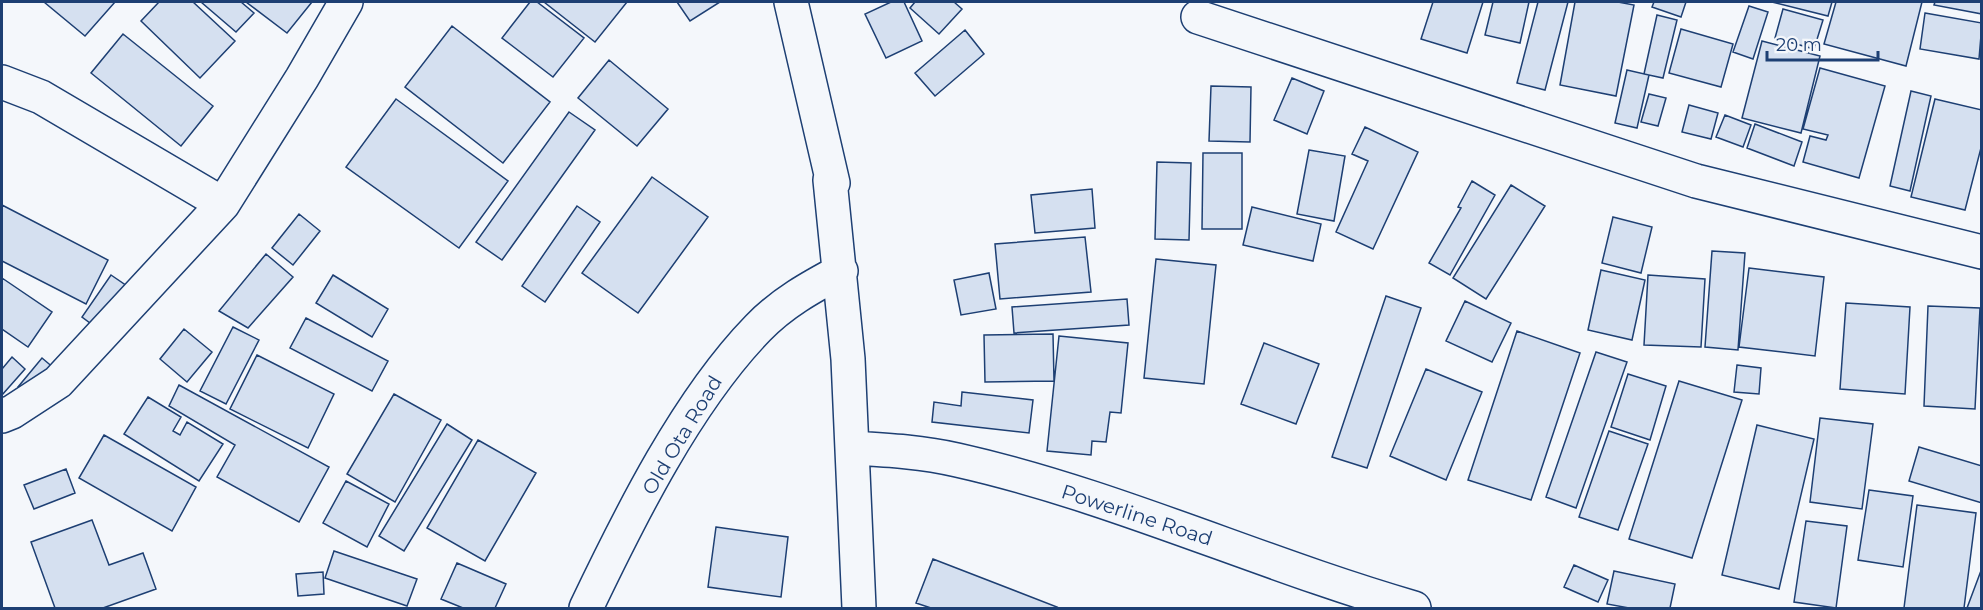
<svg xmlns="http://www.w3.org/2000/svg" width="1983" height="610" viewBox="0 0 1983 610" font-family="Montserrat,sans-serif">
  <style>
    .building { fill: #d5e0f0; stroke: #1d3f73; stroke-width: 1.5 }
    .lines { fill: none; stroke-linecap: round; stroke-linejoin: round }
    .minor-casing { stroke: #1d3f73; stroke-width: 36 }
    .minor { stroke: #f4f7fb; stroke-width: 33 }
    .labels { text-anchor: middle; stroke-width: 4.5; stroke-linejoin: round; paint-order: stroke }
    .street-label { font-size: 20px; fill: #1d3f73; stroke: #f4f7fb }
  </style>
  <rect width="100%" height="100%" fill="#f4f7fb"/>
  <path class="building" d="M44,2H115L85,36Z
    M159,2H193L235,41L200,78L141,21Z
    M201,2H241L254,13L236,32Z
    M246,2H312L287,33Z
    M530,2H537L584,38L553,77L502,38Z
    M544,2H627L595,42Z
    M677,2H720L690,21Z
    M891,2H904L922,41L886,58L865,14Z
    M915,2H954L962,9L939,34L910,8Z
    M1433,2H1483L1467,53L1421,39Z
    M1493,2H1529L1520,43L1485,35Z
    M1538,2H1568L1545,90L1517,83Z
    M1575,2H1618L1634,5L1616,96L1560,85Z
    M1654,2H1686L1681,17L1652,7Z
    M1772,2H1832L1828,16Z
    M1836,2H1922L1906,66L1824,44Z
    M1935,2H1982V14L1934,5Z
    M1749,6L1768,12L1753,59L1733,52Z
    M1783,9L1823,20L1814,49L1775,38Z
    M1925,13L1982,23L1979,59L1920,49Z
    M1657,15L1677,20L1663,78L1644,74Z
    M452,26L550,102L503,163L405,87Z
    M1681,29L1733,44L1721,87L1669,73Z
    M965,30L984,54L935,96L915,73Z
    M123,34L213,106L181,146L91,73Z
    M1762,41L1820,56L1801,133L1742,118Z
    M609,60L668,109L637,146L578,98Z
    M1820,68L1885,86L1859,178L1803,162L1810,136L1826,140L1828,135L1803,129Z
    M1627,70L1649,75L1637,128L1615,123Z
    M1292,78L1324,91L1307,134L1274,120Z
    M1211,86L1251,87L1250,142L1209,141Z
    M1911,91L1931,96L1910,191L1890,186Z
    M1649,94L1666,98L1658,126L1641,122Z
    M396,99L508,181L459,248L346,167Z
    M1935,99L1982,110V144L1965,210L1911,197Z
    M1689,105L1718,113L1711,139L1682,132Z
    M569,112L595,130L502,260L476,242Z
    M1725,115L1751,125L1743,147L1716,137Z
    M1755,124L1802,142L1794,166L1747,148Z
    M1365,127L1418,152L1373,249L1336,232L1368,161L1352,154Z
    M1309,150L1345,156L1334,221L1297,214Z
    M1203,153H1242V229H1202Z
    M1157,162L1191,163L1189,240L1155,239Z
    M652,177L708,217L638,313L582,273Z
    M1472,181L1495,195L1450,275L1429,263L1461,208L1458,207Z
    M1511,185L1545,206L1486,299L1453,278Z
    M1092,189L1095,228L1035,233L1031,195Z
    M2,205L108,260L86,304L2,261Z
    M577,206L600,222L545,302L522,286Z
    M1252,207L1321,224L1313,261L1243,245Z
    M299,214L320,231L293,265L272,248Z
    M1613,217L1652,227L1641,273L1602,263Z
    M1085,237L1091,292L1000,299L995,244Z
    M1712,251L1745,253L1738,350L1705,347Z
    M266,254L293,277L248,328L219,311Z
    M1156,259L1216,265L1204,384L1144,378Z
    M1749,268L1824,277L1815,356L1739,347Z
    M1601,270L1645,280L1632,340L1588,330Z
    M989,273L996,309L961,315L954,280Z
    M111,275L127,286L98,329L82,317Z
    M333,275L388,309L372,337L316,303Z
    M1648,275L1705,279L1701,347L1644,345Z
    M2,278L52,312L28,347L2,329Z
    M1386,296L1421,308L1367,468L1332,457Z
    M1127,299L1129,325L1014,333L1012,307Z
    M1465,301L1511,323L1492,362L1446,341Z
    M1846,303L1910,307L1905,394L1840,389Z
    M1928,306L1980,308L1975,409L1924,406Z
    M306,318L388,361L372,391L290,348Z
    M233,327L259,340L226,404L200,391Z
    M184,329L212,352L187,382L160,359Z
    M1517,331L1580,353L1531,500L1468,480Z
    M1053,334L1054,381L985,382L984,335Z
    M1059,336L1128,343L1121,413L1110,412L1106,442L1092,441L1091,455L1047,451Z
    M1264,343L1319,364L1296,424L1241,404Z
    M1596,352L1627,362L1576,508L1546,497Z
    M257,355L334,394L308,448L230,409Z
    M12,357L25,369L2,395V369Z
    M42,358L55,369L31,398L18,387Z
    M1737,365L1761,368L1759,394L1734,392Z
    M1426,369L1482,392L1446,480L1390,456Z
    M1628,374L1666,386L1650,440L1611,427Z
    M1679,381L1742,400L1692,558L1629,539Z
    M179,385L329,467L299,522L217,477L235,445L169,406Z
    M962,392L1033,400L1029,433L932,422L934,402L961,406Z
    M394,394L441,420L395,502L347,474Z
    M148,397L181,417L173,431L180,435L187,422L223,444L199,481L124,434Z
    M1820,418L1873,424L1862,509L1810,502Z
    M447,424L472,440L404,551L379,536Z
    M1757,425L1814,439L1779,589L1722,575Z
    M1609,431L1648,444L1618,530L1579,517Z
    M104,435L196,487L172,531L79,478Z
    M478,440L536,473L485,561L427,528Z
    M1919,447L1982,466V503L1909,481Z
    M66,469L75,493L34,509L24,485Z
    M346,481L389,504L367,547L323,523Z
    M1869,490L1913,496L1903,567L1858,560Z
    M1917,505L1976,513L1964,608H1904Z
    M92,520L109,565L143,553L156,589L103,608H55L31,542Z
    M1806,521L1847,526L1836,608L1794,602Z
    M716,527L788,537L781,597L708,587Z
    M334,551L417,579L407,606L325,578Z
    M933,559L1057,607L1056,608H931L916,603Z
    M457,563L506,584L495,608H463L441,599Z
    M1574,565L1608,580L1598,602L1564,587Z
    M1982,568V608H1967Z
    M1614,571L1675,584L1670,608H1629L1607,604Z
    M323,572L324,594L298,596L296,574Z"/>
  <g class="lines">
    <defs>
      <path id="minor" d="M791,2L833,183L830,180L848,359L859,608
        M1198,17L1696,181L1982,252
        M2,82L41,97L223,204
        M2,416L12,412L58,382L223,204L302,78L346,2
        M853,448C887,450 923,452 957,460C1113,495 1261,564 1414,608
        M586,608C630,516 687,401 758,328C782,303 811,287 841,271"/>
    </defs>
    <use href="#minor" class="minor-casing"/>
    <use href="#minor" class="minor"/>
  </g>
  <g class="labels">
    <g class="street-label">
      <text transform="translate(682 435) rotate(-59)" y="7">Old Ota Road</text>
      <text transform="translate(1137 515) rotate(18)" y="7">Powerline Road</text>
    </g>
  </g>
  <rect width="1983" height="610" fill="none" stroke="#1d3f73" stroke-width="6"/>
  <path d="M1767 51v9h111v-9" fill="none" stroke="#1d3f73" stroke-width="3"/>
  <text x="1776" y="51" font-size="18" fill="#1d3f73" stroke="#f4f7fb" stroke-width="4.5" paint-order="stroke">20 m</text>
</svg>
